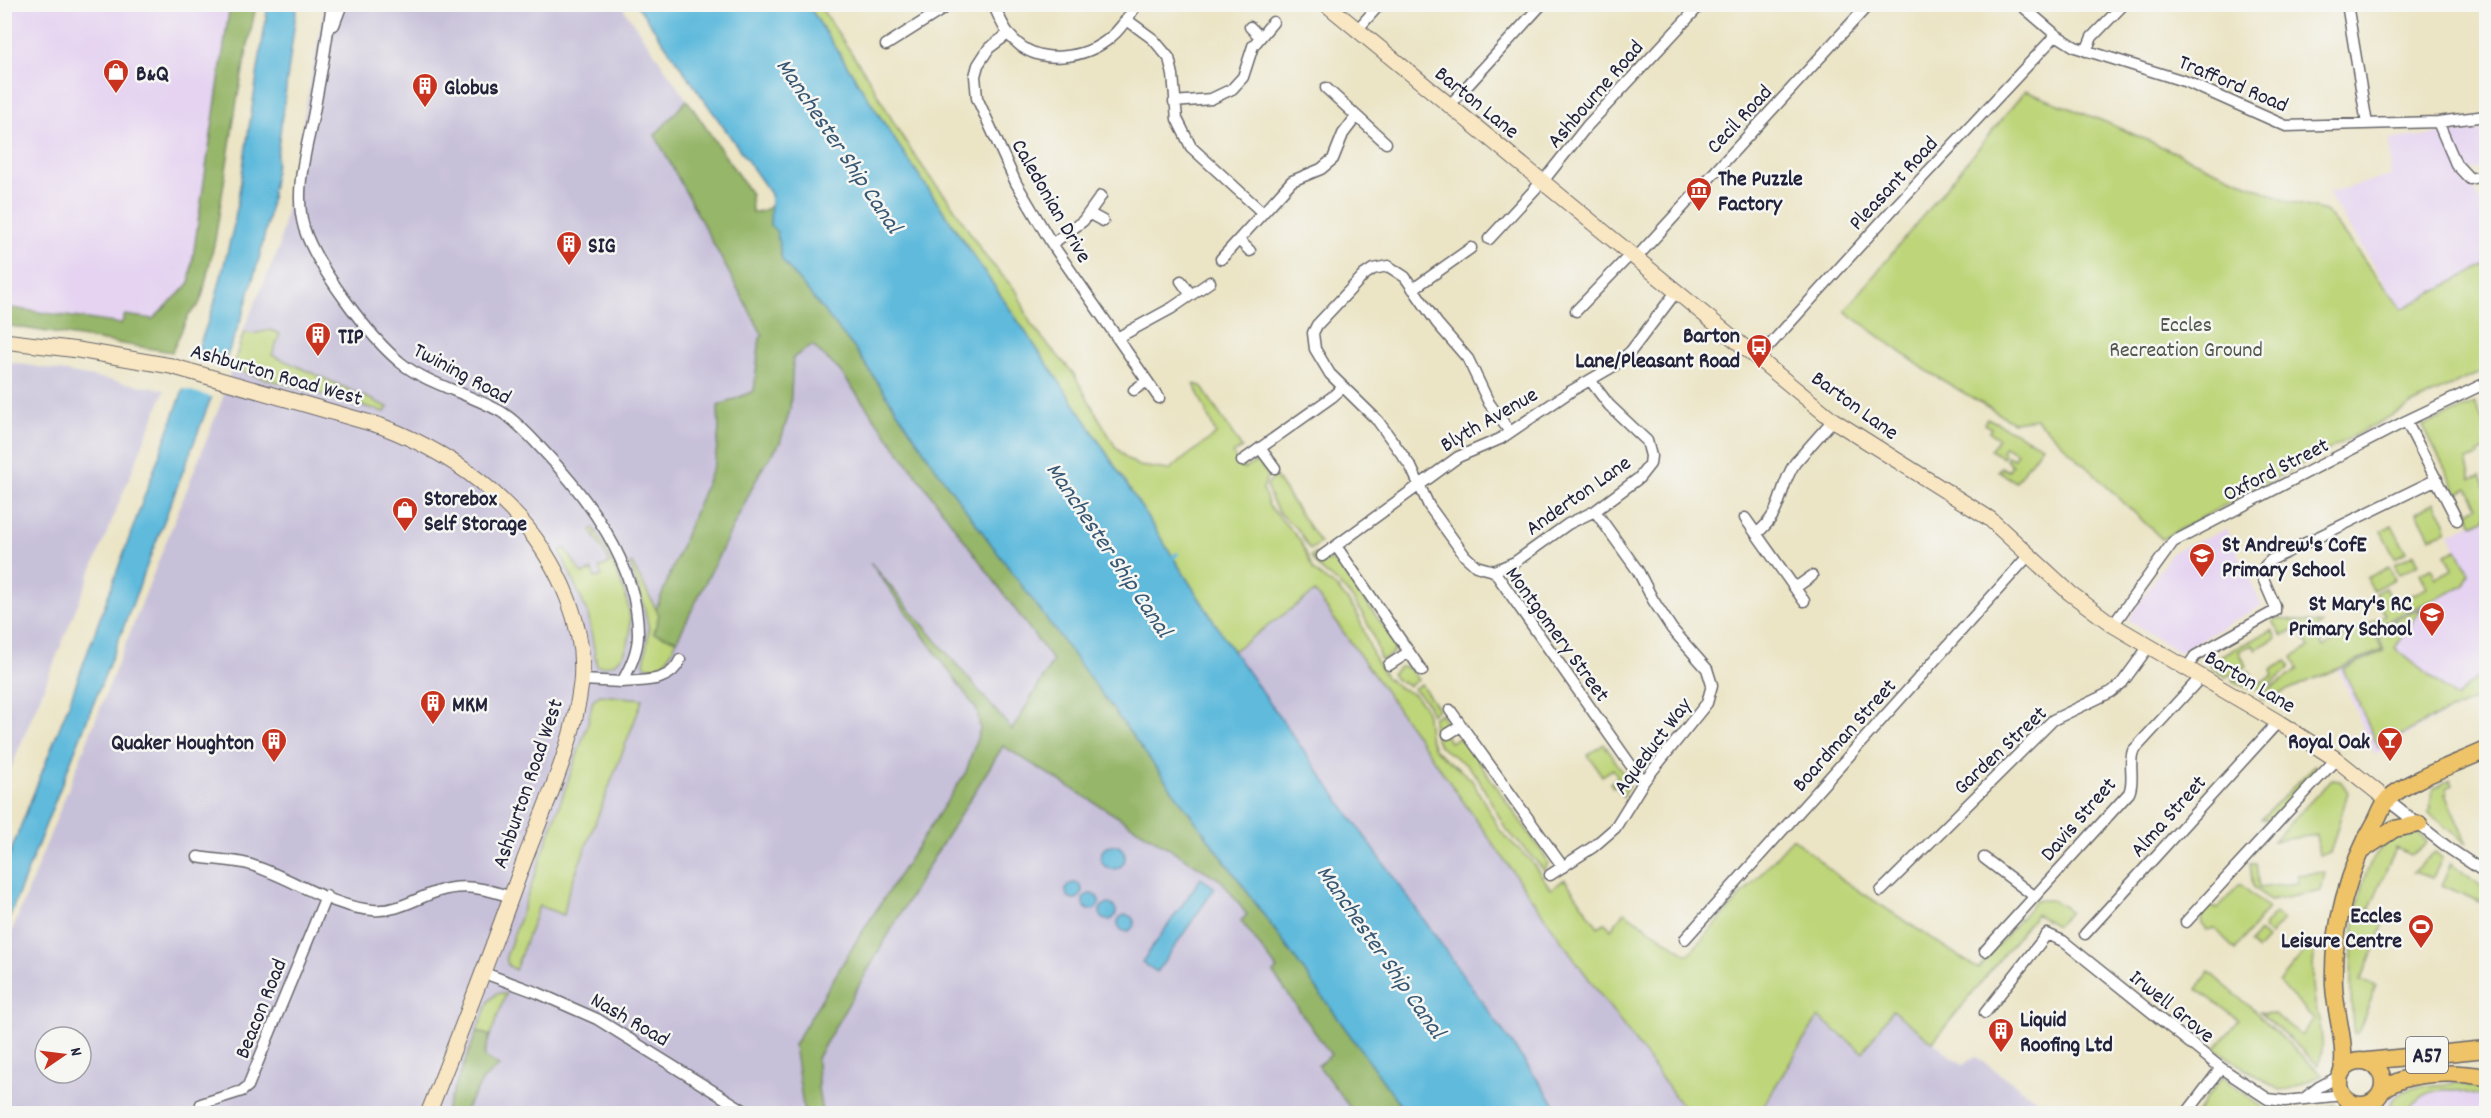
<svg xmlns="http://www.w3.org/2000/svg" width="2491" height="1118" viewBox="0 0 2491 1118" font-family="Dekko,sans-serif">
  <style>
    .built { fill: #e5d3f1 }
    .industrial { fill: #c7c0d9; fill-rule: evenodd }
    .green { fill: #bed579; stroke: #707c5a; stroke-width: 1.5; fill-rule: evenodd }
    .forest { fill: #96b669; stroke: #5c6c52; stroke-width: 1.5 }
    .water { fill: #5ebadc; stroke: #406e8c; stroke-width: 1.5 }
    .pier { fill: #ebe4c5 }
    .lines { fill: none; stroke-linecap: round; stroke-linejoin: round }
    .stream { stroke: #5ebadc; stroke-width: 4 }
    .minor-casing { stroke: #68666b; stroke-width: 13 }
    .secondary-casing { stroke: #68666b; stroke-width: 17 }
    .primary-casing { stroke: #68666b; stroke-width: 19 }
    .minor { stroke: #fff; stroke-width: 10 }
    .secondary { stroke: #f9e7c3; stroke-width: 15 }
    .primary { stroke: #efc469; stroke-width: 16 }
    .labels { text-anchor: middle; stroke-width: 5; stroke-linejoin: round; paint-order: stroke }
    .shield { fill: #f6f6f2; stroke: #626272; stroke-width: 1.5 }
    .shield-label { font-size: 21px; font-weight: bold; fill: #22223b }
    .poi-label { font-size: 22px; font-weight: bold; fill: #22223b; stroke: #f6f6f2; text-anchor: start }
    .street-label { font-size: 22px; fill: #22223b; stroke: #f6f6f2 }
    .park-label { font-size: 22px; fill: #51584e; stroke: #f6f6f2 }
    .water-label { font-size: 24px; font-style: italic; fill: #375773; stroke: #f6f6f2 }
  </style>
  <rect width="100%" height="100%" fill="#f6f6f2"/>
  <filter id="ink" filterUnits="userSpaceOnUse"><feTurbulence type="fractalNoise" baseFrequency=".0167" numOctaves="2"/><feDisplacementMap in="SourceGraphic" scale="12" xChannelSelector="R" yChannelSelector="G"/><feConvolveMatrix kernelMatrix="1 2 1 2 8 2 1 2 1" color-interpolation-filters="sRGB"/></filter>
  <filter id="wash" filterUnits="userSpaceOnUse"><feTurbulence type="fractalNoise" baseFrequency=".008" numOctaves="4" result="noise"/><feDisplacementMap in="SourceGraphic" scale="24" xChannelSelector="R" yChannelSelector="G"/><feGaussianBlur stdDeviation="1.35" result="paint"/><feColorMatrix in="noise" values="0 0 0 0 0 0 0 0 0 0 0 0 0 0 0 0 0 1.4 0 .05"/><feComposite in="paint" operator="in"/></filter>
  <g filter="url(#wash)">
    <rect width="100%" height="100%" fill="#ebe4c5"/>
    <path class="built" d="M4,5H230L189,284L153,319L125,315L122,325L5,307Z
      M2483,130L2486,167L2466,172L2486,212V264L2402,310L2328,193L2391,176L2390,139Z
      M2486,518V696L2428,722L2375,755L2338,669L2382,650L2373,627L2464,586L2469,573L2449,534Z
      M2226,529L2262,605L2179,652L2128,620L2172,552Z
      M2458,1081L2483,1090L2486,1096V1113H2388L2387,1101L2399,1091Z"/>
    <path class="industrial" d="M325,5H621L687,100L655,135L812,345L840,370L1053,661L1003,746L1222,881L1247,915L1241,921L1278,970L1273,974L1331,1055L1318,1065L1354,1113H5L4,951L221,403L243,330L279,248ZM45,1037H81V1073H45Z
      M5,361L165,390L5,783L4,361Z
      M1315,592L1581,968L1687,1113H1561L1233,651Z
      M1892,1010L1963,1065L1975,1056L2055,1113L1759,1114L1818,1017Z"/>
    <path class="green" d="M808,5H819L867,76L901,135L931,179L949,200L985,256L1017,292L1031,324L1042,338L1073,373L1115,446L1127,459L1139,466L1169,470L1216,434L1194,384L1201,386L1242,448L1233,454L1244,469L1257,461L1268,474L1263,489L1269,506L1300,540L1314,571L1338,589L1356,611L1375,660L1386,677L1398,687L1413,694L1423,704L1427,715L1429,735L1434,749L1471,779L1501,832L1530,860L1551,889L1565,879L1598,927L1605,923L1611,929L1624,912L1688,955L1793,838L1841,879L1978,969L2035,901C2050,898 2058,901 2070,911L2056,926L2036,914L1933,1042L1892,1010L1863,1052L1818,1017L1759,1113H1687L1581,968L1315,592L1233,651L1086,421L897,143Z
      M2025,91L2103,121L2289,202L2326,211L2402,309L2486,264V370L2430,395L2162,539L2036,419L2013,422L1927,371L1845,311Z
      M271,330L280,334L272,355L388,407L385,412L245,373L233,367L244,332L252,334Z
      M2475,403L2486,429V450L2478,454L2479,456L2466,460L2471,479L2480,476L2486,489V518L2473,524L2423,426ZM2468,488L2478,507L2469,511L2459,493Z
      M1987,418L2042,446L2016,482L1998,471L2001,467L2008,471L2012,465L2006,460L2008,456L2013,459L2017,453L2005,446L2002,452L2005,455L2003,458L1991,450L1998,438L1989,432L1991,428L1984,424Z
      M1275,476L1320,543L1310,550L1299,531L1278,512L1270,496L1267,485Z
      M2435,502L2446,522V531L2430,537L2417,512Z
      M2392,525L2406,552L2395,558L2381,531Z
      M594,528C612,560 644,617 624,653C618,664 609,667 597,666L588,614L560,551L565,548L582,574L592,570L595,578L602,576L599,568L610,563L591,530Z
      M2457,549L2469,573L2464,586L2373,627L2382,650L2264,700L2261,698V694L2298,670L2292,657L2309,648L2299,628L2282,636L2273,621L2279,618L2322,624L2315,629L2323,647L2385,615L2375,593L2385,588L2393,604L2427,588L2420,573L2431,568L2436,578L2453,569L2446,554Z
      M1315,553L1322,563L1329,560L1338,563L1394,641L1395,647L1392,654L1382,660L1380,658C1372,630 1362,606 1340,585C1329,575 1317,570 1311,556Z
      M2414,554L2419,564L2399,574L2394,564Z
      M632,563L659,615L654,633L677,640C670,654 667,669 647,667L644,664L649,629L642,599L630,564Z
      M2389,567L2395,579L2373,590L2367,578Z
      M2422,608L2395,648L2456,698L2480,674V672L2486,667V696L2428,720L2379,748L2343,669L2384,651L2376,628Z
      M2272,630L2276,638L2256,649L2253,644L2239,651L2246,666L2226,677L2211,668L2210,662L2214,659Z
      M2286,661L2290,665C2289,671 2286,671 2281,675C2262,694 2254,692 2232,680L2249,671L2257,684L2273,676L2271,670Z
      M1400,667L1409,668L1418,680L1409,686L1395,679L1391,674Z
      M1421,684L1438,709L1432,714L1426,701L1413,689Z
      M600,695L643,699L568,893L564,915L539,906L515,970L508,965L506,957L587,727L593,700Z
      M1441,713L1446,724L1441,730L1450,742L1458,738L1464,741L1543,853L1548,862L1545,871L1506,829L1476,775L1468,766L1439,746L1434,733L1433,718Z
      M1604,744L1630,783L1623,797L1615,785L1613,787L1610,783L1618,777L1613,769L1602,776L1588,755Z
      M2315,765L2319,770L2272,820L2261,819Z
      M2332,779L2340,780L2348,792L2330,853L2319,855L2316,835L2273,841Z
      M2451,780L2453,785L2446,788L2448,793L2445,794L2467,844L2429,813L2433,788Z
      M2417,832L2427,842L2424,847L2411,855L2396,848L2368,912L2386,919L2361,980L2376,986L2358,1033L2354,1034C2348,989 2348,873 2387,842C2396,835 2407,834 2417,832Z
      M2435,852L2442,858L2433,878L2413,872Z
      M2451,863L2486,890V894L2480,902L2442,885Z
      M2250,864H2256L2259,888L2297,883V875L2325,872L2321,891L2270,901L2253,886Z
      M2240,884L2268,908L2235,950L2215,928L2207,930L2202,924L2201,917L2209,906L2217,909Z
      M2275,913L2283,920L2270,935L2263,928Z
      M2259,932L2267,939L2257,950L2250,943Z
      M2315,944C2313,962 2312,978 2314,996C2317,1019 2328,1043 2318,1065L2260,1012L2274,1014L2301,1035L2314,1019L2279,983L2306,950Z
      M2209,972L2250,1007L2322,1075L2290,1089L2279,1090L2215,1049L2239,1020L2197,989Z
      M497,993L506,994L490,1036L477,1031L489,1001Z
      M2222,1077L2270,1113H2196Z
      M2458,1083C2469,1085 2480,1087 2486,1096C2475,1098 2464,1090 2453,1090C2430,1088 2418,1096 2405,1113H2389C2390,1082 2436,1086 2458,1083Z
      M2334,1105L2339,1113H2300Z"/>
    <path class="forest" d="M230,5H256L237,100L215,240L202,297L198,306L189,314L172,352L5,325V307L121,324L125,315L153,319L189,284Z
      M687,100L751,194L752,212C761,212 767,211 772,203L770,225L777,232L782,260L855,349L944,480L1233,872L1406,1113H1354L1318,1065L1331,1055L1273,973L1277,969L1241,921L1247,915L1222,881L1003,746L924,873L817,1058L818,1088L822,1113H804L794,1045L855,943L966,772L980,729L977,710L870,562L1012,730L1053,661L840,371L812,345L793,358L790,410L780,443L760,472L677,640L654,633L659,615L656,609L715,462L719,430L718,406L754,391L760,338L763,336L655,135Z
      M477,1031L490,1036L484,1056L499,1066L483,1080L463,1113H445Z"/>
    <path class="water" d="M268,5H297L269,215L260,255L243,314L119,639L5,928V866L68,706L214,305L234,225Z
      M637,5H808L897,143L1086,421L1233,651L1561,1113H1406L1233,872L944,480L855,349L782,260L777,232L770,225L771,194Z
      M1101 857a12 12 0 1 1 24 0a12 12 0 1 1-24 0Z
      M1201,878L1215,888L1157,972L1142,962Z
      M1066 891a8 8 0 1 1 16 0a8 8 0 1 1-16 0Z
      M1083 902a8 8 0 1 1 16 0a8 8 0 1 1-16 0Z
      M1100 912a8 8 0 1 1 16 0a8 8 0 1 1-16 0Z
      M1118 923a8 8 0 1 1 16 0a8 8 0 1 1-16 0Z"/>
    <path class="pier" d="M193,356L226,366L214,398L181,388Z"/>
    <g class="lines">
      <path class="stream" d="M1172,558L1177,554"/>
    </g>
  </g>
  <g filter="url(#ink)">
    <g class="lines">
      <defs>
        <path id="minor" d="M332,4C327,40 321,76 314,112C307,149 293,190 304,228C316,266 370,338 401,363C427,384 473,395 503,413C516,421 529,435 540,447C586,495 639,565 638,635C638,651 630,668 622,682L582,680
          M993,4C999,16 1004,31 1014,40C1039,66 1086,59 1111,37C1122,28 1129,16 1137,4
          M2020,4L2056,35L2075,47L2187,82L2286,126L2438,122L2486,116
          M2347,4L2367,124
          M1127,20L1153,39L1169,58L1173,75L1177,119L1191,147L1263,213
          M334,25L342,4
          M1250,27L1259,36
          M1356,31L1380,4
          M1008,34L989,48L978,65L975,76L977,98L1016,183L1052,244L1159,398
          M886,45L951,4
          M2086,51L2092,37L2124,4
          M1326,88L1386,143
          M1174,102L1211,99L1232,89L1243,77L1253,46L1273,22
          M1449,106L1542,4
          M2438,122L2456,164L2470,179L2486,175
          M1090,214L1103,221
          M1489,239L1548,175L1587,126L1701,4
          M1239,240L1250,251
          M1052,244L1083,221L1101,196
          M1636,258L1869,4
          M1221,259L1292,181L1321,169L1333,159L1343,134L1356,117
          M1181,281L1191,295
          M1413,289L1471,248
          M1576,311L1631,254
          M1117,338L1172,308L1210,282
          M1758,358L1892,210L2056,35
          M1134,390L1147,381
          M2406,421L2457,520
          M1510,432L1489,403L1468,359L1437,323L1405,277L1388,266L1373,269L1364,275L1317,325L1313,333L1315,349L1330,374L1378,421L1411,467L1429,506L1465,556L1476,566L1494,571L1630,764L1644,781
          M1260,448L1275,468
          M1242,461L1332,397L1342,388
          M1745,518L1804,601
          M1756,534C1785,511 1777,490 1795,463L1833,420
          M1336,546L1422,671
          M1322,556L1458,457L1500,439L1571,391L1614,366L1631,351L1676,292
          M1494,571L1515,562L1568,524L1595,511L1639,478L1650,464L1651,456L1647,441L1609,405L1590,380
          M1795,588L1812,576
          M2113,625L2173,542L2406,421L2486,383
          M1389,665L1409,652
          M2187,668L2195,656L2275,611V606L2262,576L2265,566L2271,560L2437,479
          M622,682C645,680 670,683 680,660
          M1450,710L1563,867
          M1448,734L1461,726
          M2387,800L2450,849L2486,873
          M198,857C214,860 232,860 248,864C290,876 329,907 373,910C398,912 416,898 439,891C464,883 487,889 511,897
          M1984,858L2034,896
          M1550,875L1593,847L1615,828L1644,781L1707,703L1712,685L1707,669L1672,629L1653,600L1638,571L1595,511
          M1881,891L2053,720L2111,692L2122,683L2149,646
          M2186,922L2336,759
          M2085,934L2278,722
          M1685,939L2029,555
          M1985,951L2129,793C2135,780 2128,765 2133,751L2201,677
          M484,973L538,993L597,1019L750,1114
          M1985,1013L2047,934L2063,941L2221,1068L2268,1099L2285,1101L2343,1095
          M2306,1097L2319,1087L2340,1076
          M201,1104L242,1091L248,1086L326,896
          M2186,1114L2221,1068"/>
        <path id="secondary" d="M1326,4L1833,420L1990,519L2070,593L2113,625L2278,722L2336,759L2387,800
          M4,341L78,350L171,366L381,426C463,457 536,515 568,599C578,625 584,654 581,683C574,745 545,805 523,864C493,947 461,1031 428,1114"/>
        <path id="primary" d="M2361,851L2394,829L2419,824
          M2339 1083a22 22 0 1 1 44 0a22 22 0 1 1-44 0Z
          M2367,1061L2486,1049
          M2342,1072C2347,1043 2335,1014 2334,985C2332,928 2348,868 2377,819C2380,813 2383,804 2388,799C2409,779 2459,763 2486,750
          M2383,1090C2407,1070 2457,1072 2486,1077"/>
      </defs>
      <use href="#minor" class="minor-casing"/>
      <use href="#secondary" class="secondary-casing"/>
      <use href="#primary" class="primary-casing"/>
      <use href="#minor" class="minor"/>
      <use href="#secondary" class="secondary"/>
      <use href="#primary" class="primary"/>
    </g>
  </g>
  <defs>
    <symbol id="shop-pin" viewBox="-11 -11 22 30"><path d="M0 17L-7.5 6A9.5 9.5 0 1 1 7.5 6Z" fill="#c8321e" stroke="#f6f6f2"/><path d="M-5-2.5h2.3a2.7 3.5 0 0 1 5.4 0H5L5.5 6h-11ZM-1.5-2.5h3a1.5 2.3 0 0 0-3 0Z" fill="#fff"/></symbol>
    <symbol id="building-pin" viewBox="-11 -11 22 30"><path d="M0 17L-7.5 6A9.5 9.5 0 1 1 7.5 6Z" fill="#c8321e" stroke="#f6f6f2"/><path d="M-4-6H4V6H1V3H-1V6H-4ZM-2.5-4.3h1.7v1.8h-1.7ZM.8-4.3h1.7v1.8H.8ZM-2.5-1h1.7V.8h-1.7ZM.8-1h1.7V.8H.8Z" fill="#fff"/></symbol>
    <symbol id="museum-pin" viewBox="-11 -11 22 30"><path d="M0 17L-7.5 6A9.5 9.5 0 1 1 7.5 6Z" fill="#c8321e" stroke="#f6f6f2"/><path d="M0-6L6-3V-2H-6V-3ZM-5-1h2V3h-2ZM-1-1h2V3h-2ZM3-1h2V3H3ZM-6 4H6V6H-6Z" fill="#fff"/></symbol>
    <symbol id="bus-pin" viewBox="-11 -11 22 30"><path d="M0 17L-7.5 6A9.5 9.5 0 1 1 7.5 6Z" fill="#c8321e" stroke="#f6f6f2"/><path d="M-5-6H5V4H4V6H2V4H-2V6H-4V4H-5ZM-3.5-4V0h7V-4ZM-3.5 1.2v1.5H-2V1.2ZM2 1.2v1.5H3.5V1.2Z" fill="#fff"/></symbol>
    <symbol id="school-pin" viewBox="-11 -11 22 30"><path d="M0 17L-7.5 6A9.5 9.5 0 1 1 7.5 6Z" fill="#c8321e" stroke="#f6f6f2"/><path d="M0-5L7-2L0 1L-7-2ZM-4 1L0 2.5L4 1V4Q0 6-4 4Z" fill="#fff"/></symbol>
    <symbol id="bar-pin" viewBox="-11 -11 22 30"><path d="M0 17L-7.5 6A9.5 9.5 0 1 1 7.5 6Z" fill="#c8321e" stroke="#f6f6f2"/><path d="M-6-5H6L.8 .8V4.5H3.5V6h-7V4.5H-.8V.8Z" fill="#fff"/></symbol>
    <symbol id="stadium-pin" viewBox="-11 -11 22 30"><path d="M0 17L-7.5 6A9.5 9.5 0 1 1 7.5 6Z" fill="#c8321e" stroke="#f6f6f2"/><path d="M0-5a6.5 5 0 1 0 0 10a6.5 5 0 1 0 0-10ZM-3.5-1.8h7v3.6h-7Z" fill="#fff"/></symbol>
  </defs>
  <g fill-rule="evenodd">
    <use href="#shop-pin" x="101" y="57" width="30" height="40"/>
    <use href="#building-pin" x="410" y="71" width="30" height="40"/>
    <use href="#museum-pin" x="1684" y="175" width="30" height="40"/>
    <use href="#building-pin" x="554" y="229" width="30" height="40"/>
    <use href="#building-pin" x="303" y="320" width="30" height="40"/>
    <use href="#bus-pin" x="1744" y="332" width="30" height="40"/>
    <use href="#shop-pin" x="390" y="495" width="30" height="40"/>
    <use href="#school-pin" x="2187" y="541" width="30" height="40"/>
    <use href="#school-pin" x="2417" y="600" width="30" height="40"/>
    <use href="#building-pin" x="418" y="688" width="30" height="40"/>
    <use href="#bar-pin" x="2375" y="725" width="30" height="40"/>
    <use href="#building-pin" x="259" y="726" width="30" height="40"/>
    <use href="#stadium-pin" x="2406" y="912" width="30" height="40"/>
    <use href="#building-pin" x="1986" y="1016" width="30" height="40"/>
  </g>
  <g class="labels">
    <rect class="shield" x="2406" y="1037" width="42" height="36" rx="4.5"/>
    <g class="shield-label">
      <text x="2427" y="1062">A57</text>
    </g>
    <g class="poi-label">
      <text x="136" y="80">B&amp;Q</text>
      <text x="444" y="94">Globus</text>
      <text x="1718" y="185">The Puzzle<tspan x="1718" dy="25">Factory</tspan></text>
      <text x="588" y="252">SIG</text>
      <text x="1740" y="342" text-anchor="end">Barton<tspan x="1740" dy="25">Lane/Pleasant Road</tspan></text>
      <text x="338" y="343">TIP</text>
      <text x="424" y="505">Storebox<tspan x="424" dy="25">Self Storage</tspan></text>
      <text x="2222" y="551">St Andrew's CofE<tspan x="2222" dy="25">Primary School</tspan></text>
      <text x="2412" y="610" text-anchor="end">St Mary's RC<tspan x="2412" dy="25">Primary School</tspan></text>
      <text x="452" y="711">MKM</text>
      <text x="2370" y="748" text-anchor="end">Royal Oak</text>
      <text x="254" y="749" text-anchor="end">Quaker Houghton</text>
      <text x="2402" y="922" text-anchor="end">Eccles<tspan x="2402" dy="25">Leisure Centre</tspan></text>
      <text x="2020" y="1026">Liquid<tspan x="2020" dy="25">Roofing Ltd</tspan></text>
    </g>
    <g class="street-label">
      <text transform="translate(2234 82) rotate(23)" y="8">Trafford Road</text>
      <text transform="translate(1594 93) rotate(-49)" y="8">Ashbourne Road</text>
      <text transform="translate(1478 101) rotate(39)" y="8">Barton Lane</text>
      <text transform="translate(1738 118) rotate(-47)" y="8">Cecil Road</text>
      <text transform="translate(1892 182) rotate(-47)" y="8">Pleasant Road</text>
      <text transform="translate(1053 200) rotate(60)" y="8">Caledonian Drive</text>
      <text transform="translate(463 372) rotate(28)" y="8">Twining Road</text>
      <text transform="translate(277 373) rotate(16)" y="8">Ashburton Road West</text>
      <text transform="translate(1856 404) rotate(36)" y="8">Barton Lane</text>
      <text transform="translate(1488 418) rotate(-30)" y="8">Blyth Avenue</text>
      <text transform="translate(2275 468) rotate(-27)" y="8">Oxford Street</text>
      <text transform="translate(1577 494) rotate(-35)" y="8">Anderton Lane</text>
      <text transform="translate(1559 633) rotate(54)" y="8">Montgomery Street</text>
      <text transform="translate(2251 680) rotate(31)" y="8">Barton Lane</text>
      <text transform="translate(1843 734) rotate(-48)" y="8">Boardman Street</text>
      <text transform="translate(1651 745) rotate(-53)" y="8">Aqueduct Way</text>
      <text transform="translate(1999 749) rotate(-43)" y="8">Garden Street</text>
      <text transform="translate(526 783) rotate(-71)" y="8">Ashburton Road West</text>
      <text transform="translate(2167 815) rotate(-48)" y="8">Alma Street</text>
      <text transform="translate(2077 818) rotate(-49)" y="8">Davis Street</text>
      <text transform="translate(2173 1005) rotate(39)" y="8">Irwell Grove</text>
      <text transform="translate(259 1008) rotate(-68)" y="8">Beacon Road</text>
      <text transform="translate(631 1018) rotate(30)" y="8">Nash Road</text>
    </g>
    <g class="park-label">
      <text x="2186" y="331">Eccles<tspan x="2186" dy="25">Recreation Ground</tspan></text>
    </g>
    <g class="water-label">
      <text transform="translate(840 145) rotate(56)" y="8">Manchester Ship Canal</text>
      <text transform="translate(1110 549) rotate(56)" y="8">Manchester Ship Canal</text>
      <text transform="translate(1382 951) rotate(55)" y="8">Manchester Ship Canal</text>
    </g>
  </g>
  <rect width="2491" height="1118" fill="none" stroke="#f6f6f2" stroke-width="24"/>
  <g transform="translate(63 1055) rotate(76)"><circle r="28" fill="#f6f6f2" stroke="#a1a1a9" stroke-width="1.5"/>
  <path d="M0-4.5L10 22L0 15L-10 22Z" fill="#c8321e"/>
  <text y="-9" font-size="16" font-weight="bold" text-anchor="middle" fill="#22223b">N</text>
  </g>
</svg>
